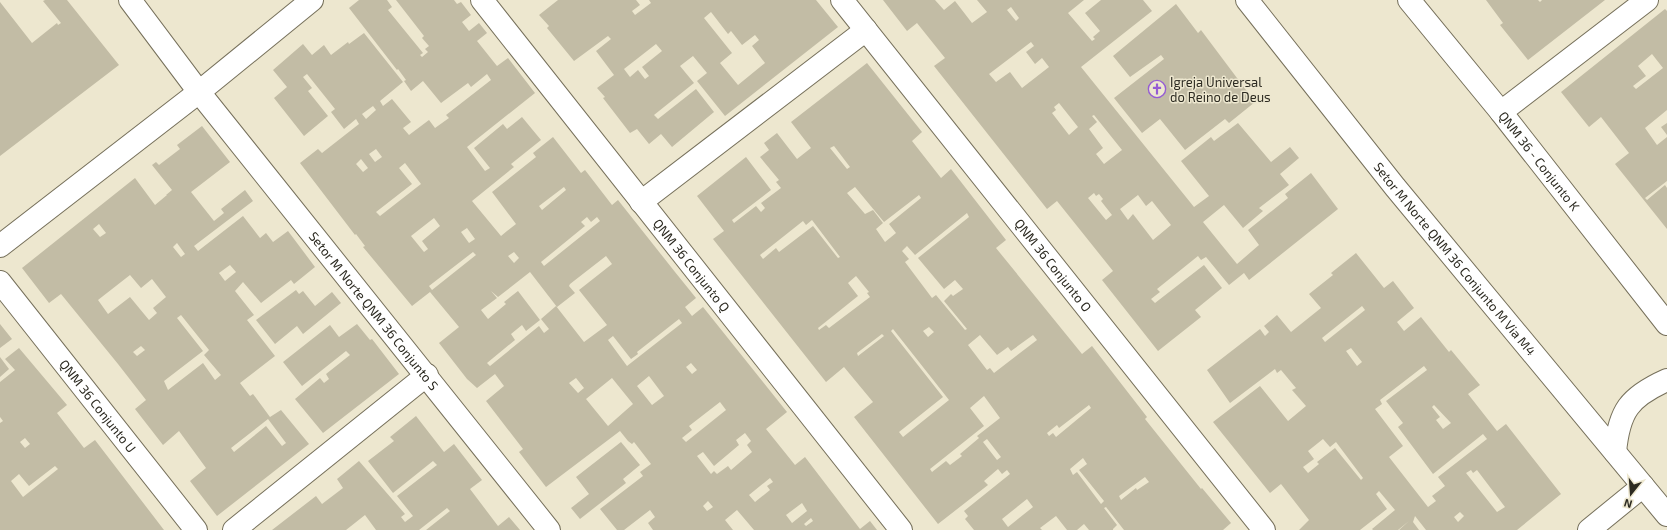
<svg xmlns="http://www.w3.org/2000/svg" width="1667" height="530" viewBox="0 0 1667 530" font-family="'Exo 2',sans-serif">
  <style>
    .building { fill: #c2bca5; fill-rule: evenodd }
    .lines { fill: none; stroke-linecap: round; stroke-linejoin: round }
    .street-casing { stroke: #76705b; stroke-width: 24 }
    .secondary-casing { stroke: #76705b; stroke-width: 24 }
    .street { stroke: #fff; stroke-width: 22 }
    .secondary { stroke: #fff; stroke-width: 22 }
    .labels { text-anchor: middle; stroke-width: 3; stroke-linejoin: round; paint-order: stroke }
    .poi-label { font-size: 13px; fill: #2c2a21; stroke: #ede7cf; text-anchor: start }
    .street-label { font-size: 13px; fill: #2c2a21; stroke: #ede7cf }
  </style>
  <rect width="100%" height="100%" fill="#ede7cf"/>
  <path class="building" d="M45,0H67L119,65L0,156V2L32,43L57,23L58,25L61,23L43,1Z
    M359,0H387L392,7L388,10L423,53L420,55L422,57L428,52L425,49L429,46L422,38L424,36L396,0H454L457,4L461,2L471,15L462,22L469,31L479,23L487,33L477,41L497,66L508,58L535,93L467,147L485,171L490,168L474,148L503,124L507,129L522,117L541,140L511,164L514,167L472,201L501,236L507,231L516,224L492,192L536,157L533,153L553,137L581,173L585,170L612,205L618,200L675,272L696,298L685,307L692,316L703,307L787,412L766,429L795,465L805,457L860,529L870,521L877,530H754L737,510L725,520L733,530H653L648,523L655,517L650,510L624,530H617L600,509L643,476L640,472L651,464L634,442L632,444L628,441L620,431L546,487L519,452L523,449L486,401L504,386L495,374L477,388L467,379L439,343L459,327L430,292L412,306L363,247L365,246L356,234L355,235L300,163L318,149L322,153L359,124L356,119L344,129L331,112L335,109L307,74L303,77L312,88L308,91L328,116L304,136L274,98L287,87L273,70L303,44L312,55L324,45L331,55L348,42L349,44L364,33L403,82L380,101L383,106L392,99L411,122L403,128L409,135L429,120L435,128L449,118L446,115L491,80L487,74L471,87L468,83L441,103L423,81L411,91L404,81L406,80L398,69L397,70L349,8ZM373,106L376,110L366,119L362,114ZM376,149L382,157L375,162L369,154ZM361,159L368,168L363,172L356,164ZM405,163L421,184L380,216L376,212L412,184L399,168ZM564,187L566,190L542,210L539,206ZM587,217L591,222L597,217L600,221L544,266L541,262L585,226L581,222ZM434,218L440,226L422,241L428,249L424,252L411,236ZM467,228L475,239L469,243L461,232ZM473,252L476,255L432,290L429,286ZM514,252L519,258L514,263L508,256ZM606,256L612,264L579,290L607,325L584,342L556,306L541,319L549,329L544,333L539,326L490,366L487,363L515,340L511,334L522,325L526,331L540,320L518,291L504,302L506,304L488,319L481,310L497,298L491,291L498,297L530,272L557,307L575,293L569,286L570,284ZM679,319L682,323L627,366L608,340L613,336L631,359L638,354L637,352ZM691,363L697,370L692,374L686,367ZM649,376L664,396L652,405L637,386ZM576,378L584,388L578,393L569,383ZM612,378L633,404L608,426L586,399ZM720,402L726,410L686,442L682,438L692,430L689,426ZM745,433L751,441L747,445L752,452L731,470L728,466L717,474L714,471L711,474L697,456L703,452L714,466L739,445L736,440ZM770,478L773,482L767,486L770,490L755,502L749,495ZM708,501L713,507L707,511L703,506ZM802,503L807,511L792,523L786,515ZM811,518L813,521L806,526L804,524Z
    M558,0H636L640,5L632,11L635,15L651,3L649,0H816L838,27L725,116L697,81L707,73L693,56L680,66L694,83L654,115L658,119L696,89L714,112L672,147L661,134L649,144L637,129L630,133L603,98L605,97L597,88L614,75L596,51L611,39L608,36L574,61L547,28L549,26L539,15ZM711,12L728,34L731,31L742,45L755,35L759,40L752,46L765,63L738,85L720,63L732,53L704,18ZM656,44L662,51L642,67L649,76L645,79L638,70L630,77L624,69Z
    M883,0H935L944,10L955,1L972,23L987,12L977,0H1084L1068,13L1092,41L1095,39L1093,37L1100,31L1085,13L1101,0H1143L1152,11L1081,67L1194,207L1209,196L1181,161L1211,137L1214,141L1238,123L1271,162L1290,147L1299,158L1280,174L1289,185L1259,208L1263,211L1243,228L1224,205L1203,222L1237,264L1259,245L1248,230L1288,198L1285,194L1311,173L1338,209L1249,280L1244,273L1229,285L1206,257L1201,260L1198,256L1157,289L1160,292L1151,299L1155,303L1204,265L1222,288L1195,310L1201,317L1158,351L1102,280L1113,271L1057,201L1047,209L934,66L945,58L917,23L907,31ZM1011,7L1019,18L1016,21L1007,10ZM1031,42L1034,46L1026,52L1035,64L1042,58L1049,67L1022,88L1010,72L996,82L989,74ZM1059,103L1078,127L1069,135L1052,113L1056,110L1054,107ZM1094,115L1122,150L1104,164L1096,154L1103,148L1089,129L1097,122L1092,116ZM1094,193L1096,196L1099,194L1103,199L1101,201L1112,215L1106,220L1088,198ZM1138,195L1146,206L1152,201L1171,225L1153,240L1133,214L1128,220L1120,209Z
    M1486,0H1538L1540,2L1542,0H1605L1528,60L1500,25L1503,23Z
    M1176,4L1198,33L1201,30L1255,102L1229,123L1225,119L1185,150L1160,119L1142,133L1114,98L1164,59L1161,55L1130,77L1113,56Z
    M1665,9L1667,11V110L1645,128L1657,145L1667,137V181L1645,198L1647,200L1665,185L1667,188V229L1615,164L1629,153L1601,117L1589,127L1561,92ZM1652,54L1663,68L1636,89L1633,86L1646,76L1638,66Z
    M867,63L922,132L912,141L941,178L951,169L1006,240L996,248L1082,354L1092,346L1147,417L1145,419L1201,489L1202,488L1231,523L1223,530H1124L1106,507L1104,508L1117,525L1113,529V530H1089L1084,524L1077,530H1067L1056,516L1040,528L1042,530H974L965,519L968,516L964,511L1010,474L1007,470L1002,474L998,469L984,481L988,485L938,524L854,417L873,402L844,367L826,382L713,239L724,231L697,196L746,157L771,190L732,220L734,223L756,206L761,212L765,208L761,203L781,188L776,182L779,180L760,157L769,150L764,143L777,133L797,159L811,148L791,122ZM834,146L850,167L847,169L830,148ZM855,187L884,222L919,195L921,198L889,224L896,233L885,242L876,229L883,223L873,210L865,214L847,193ZM967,213L969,217L918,258L944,289L955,280L963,289L953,296L951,294L944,301L967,329L965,330L936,295L932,298L905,262L909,259L902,251L907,246L915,255ZM812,220L840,257L838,258L813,226L779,252L776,248L763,259L760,255L803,221L806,225ZM856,276L869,292L867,293L870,297L829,328L826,325L819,330L818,328L858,296L848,283ZM929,327L934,332L928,337L923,331ZM893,329L949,400L903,437L899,432L943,397L891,331ZM882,334L884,336L858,356L857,353ZM980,335L997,355L1008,347L1011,351L1033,335L1037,340L994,373L990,368L987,370L968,345ZM984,396L1000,418L977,436L979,438L960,454L962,456L950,465L946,461L932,472L930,469L984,426L970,408ZM1089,405L1091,408L1056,437L1053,433L1049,436L1047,433L1057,425L1059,428ZM987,439L1001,457L997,460L983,442ZM1083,458L1087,464L1079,470L1104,501L1101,504L1077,472L1073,475L1070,469ZM1145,477L1149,482L1137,490L1136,488L1121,500L1119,496ZM1027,499L1033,507L1008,527L1002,519Z
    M1667,123V135L1661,127Z
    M202,126L230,162L191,192L214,221L224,213L221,209L245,190L253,201L194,246L198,251L243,216L260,238L266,233L273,242L288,231L315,267L294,284L291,280L261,303L243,282L235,291L254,315L247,320L275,356L240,383L250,396L253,394L270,417L281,410L309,444L217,516L190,481L206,468L179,431L163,445L135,409L146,400L118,364L61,294L49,303L22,268L135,178L155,205L167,195H166L172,190L152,165L156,162L159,165L180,149L177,145ZM99,224L106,233L100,237L93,229ZM177,243L185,254L181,257L173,247ZM230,265L236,272L225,281L219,273ZM130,275L141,288L152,279L166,297L153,308L157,313L149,320L130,297L108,314L98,300ZM181,315L209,350L204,355L221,375L215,380L203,363L168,390L164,381L203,351L177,318ZM141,346L145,350L137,356L133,352ZM268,419L286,443L282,446L266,426L234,452L231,448Z
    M1356,253L1384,288L1393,281L1414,308L1397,322L1404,331L1421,317L1449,352L1451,350L1480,385L1468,394L1497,431L1506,424L1561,494L1517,530H1426L1415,516L1413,522L1419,530H1399L1409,521L1398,530H1373L1372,529L1395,510L1379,491L1376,494L1387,509L1360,530H1299L1309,520L1281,484L1270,493L1213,422L1260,386L1288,421L1306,406L1292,390L1296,388L1281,370L1277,373L1275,369L1230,403L1207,370L1260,329L1265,336L1269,332L1264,326L1277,315L1291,332L1321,308L1309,294L1333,275L1331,273ZM1362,306L1365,310L1325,342L1322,338ZM1351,348L1362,362L1357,366L1346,351ZM1424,366L1427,370L1386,401L1403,423L1398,427L1433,474L1483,434L1487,439L1438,477L1445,486L1432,496L1436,501L1428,507L1389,457L1403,446L1375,409L1382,404L1380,400ZM1434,405L1451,423L1443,429L1436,420L1440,417L1432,407ZM1323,439L1330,447L1336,442L1363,478L1361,480L1335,448L1317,462L1319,464L1308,473L1303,467L1314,459L1308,451ZM1471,470L1473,473L1477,470L1505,507L1497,512L1466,473ZM1460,512L1464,516L1458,522L1454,517Z
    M296,290L299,294L303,291L315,306L332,292L341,303L303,334L297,326L275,344L256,320Z
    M0,324L12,339L0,348Z
    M357,324L370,340L372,339L399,374L323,433L295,399L320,378L324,383L329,379L326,374L350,355L346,351L302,386L283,362L330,325L339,337Z
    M19,348L67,405L57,413L84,448L95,440L164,530H0V423L3,421L0,417V382L15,370L5,359ZM25,438L30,444L25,448L20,442ZM55,466L58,469L23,497L11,481L19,474L29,486Z
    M0,357L9,369L0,377Z
    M416,416L444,452L454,444L482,480L470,489L498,526L509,517L520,530H426L450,511L447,508L419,530H376L365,515L346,530H272L316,496L322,504L343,488L337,479L359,461L405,514L401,517L405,522L413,516L397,496L437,465L433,461L393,493L368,461L394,441L390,437Z
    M621,442L640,465L623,479L626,483L580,519L571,508L589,494L576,477Z"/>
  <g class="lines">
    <defs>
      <g id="street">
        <path id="s1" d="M130,0L199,92L549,530"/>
        <path id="s2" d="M482,0L901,530"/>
        <path id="s3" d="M842,0L1264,530"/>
        <path d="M1501,112L1647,0"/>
        <path d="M641,202L866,30"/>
        <path id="s4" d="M0,282L196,530"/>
        <path d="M234,530L427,375"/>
      </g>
      <g id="secondary">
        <path id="s5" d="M1247,0L1395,187L1667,515"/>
        <path id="s6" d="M1409,0L1501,112L1667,324"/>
        <path d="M0,246L199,92L312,0"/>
        <path d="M1615,452C1619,411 1629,397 1667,380"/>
        <path d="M1589,530L1643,486"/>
      </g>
    </defs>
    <use href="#street" class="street-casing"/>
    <use href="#secondary" class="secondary-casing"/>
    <use href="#street" class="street"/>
    <use href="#secondary" class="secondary"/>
  </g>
  <defs>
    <symbol id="church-ring" viewBox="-11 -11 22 22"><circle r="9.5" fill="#ede7cf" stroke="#955cd4" stroke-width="1.5"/><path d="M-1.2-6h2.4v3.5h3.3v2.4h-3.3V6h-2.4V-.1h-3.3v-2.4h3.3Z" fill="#955cd4"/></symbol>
  </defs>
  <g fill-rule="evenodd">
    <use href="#church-ring" x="1147" y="79" width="20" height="20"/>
  </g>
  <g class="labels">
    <g class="poi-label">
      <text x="1170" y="87">Igreja Universal<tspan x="1170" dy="15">do Reino de Deus</tspan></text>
    </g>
    <g class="street-label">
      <text dy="5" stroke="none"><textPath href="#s6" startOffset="207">QNM 36 - Conjunto K</textPath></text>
      <text dy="5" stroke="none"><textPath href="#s5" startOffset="332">Setor M Norte QNM 36 Conjunto M Via M4</textPath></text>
      <text dy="5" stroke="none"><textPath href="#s2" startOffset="338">QNM 36 Conjunto Q</textPath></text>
      <text dy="5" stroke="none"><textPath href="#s3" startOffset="339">QNM 36 Conjunto O</textPath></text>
      <text dy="5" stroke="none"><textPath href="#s1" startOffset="395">Setor M Norte QNM 36 Conjunto S</textPath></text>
      <text dy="5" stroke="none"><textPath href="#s4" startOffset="158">QNM 36 Conjunto U</textPath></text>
    </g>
  </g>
  <g transform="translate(1631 494) rotate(197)" stroke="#ede7cf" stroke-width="3" paint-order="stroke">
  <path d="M0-3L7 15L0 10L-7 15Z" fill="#2c2a21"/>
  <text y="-6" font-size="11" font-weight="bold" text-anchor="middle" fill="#2c2a21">N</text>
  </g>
</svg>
